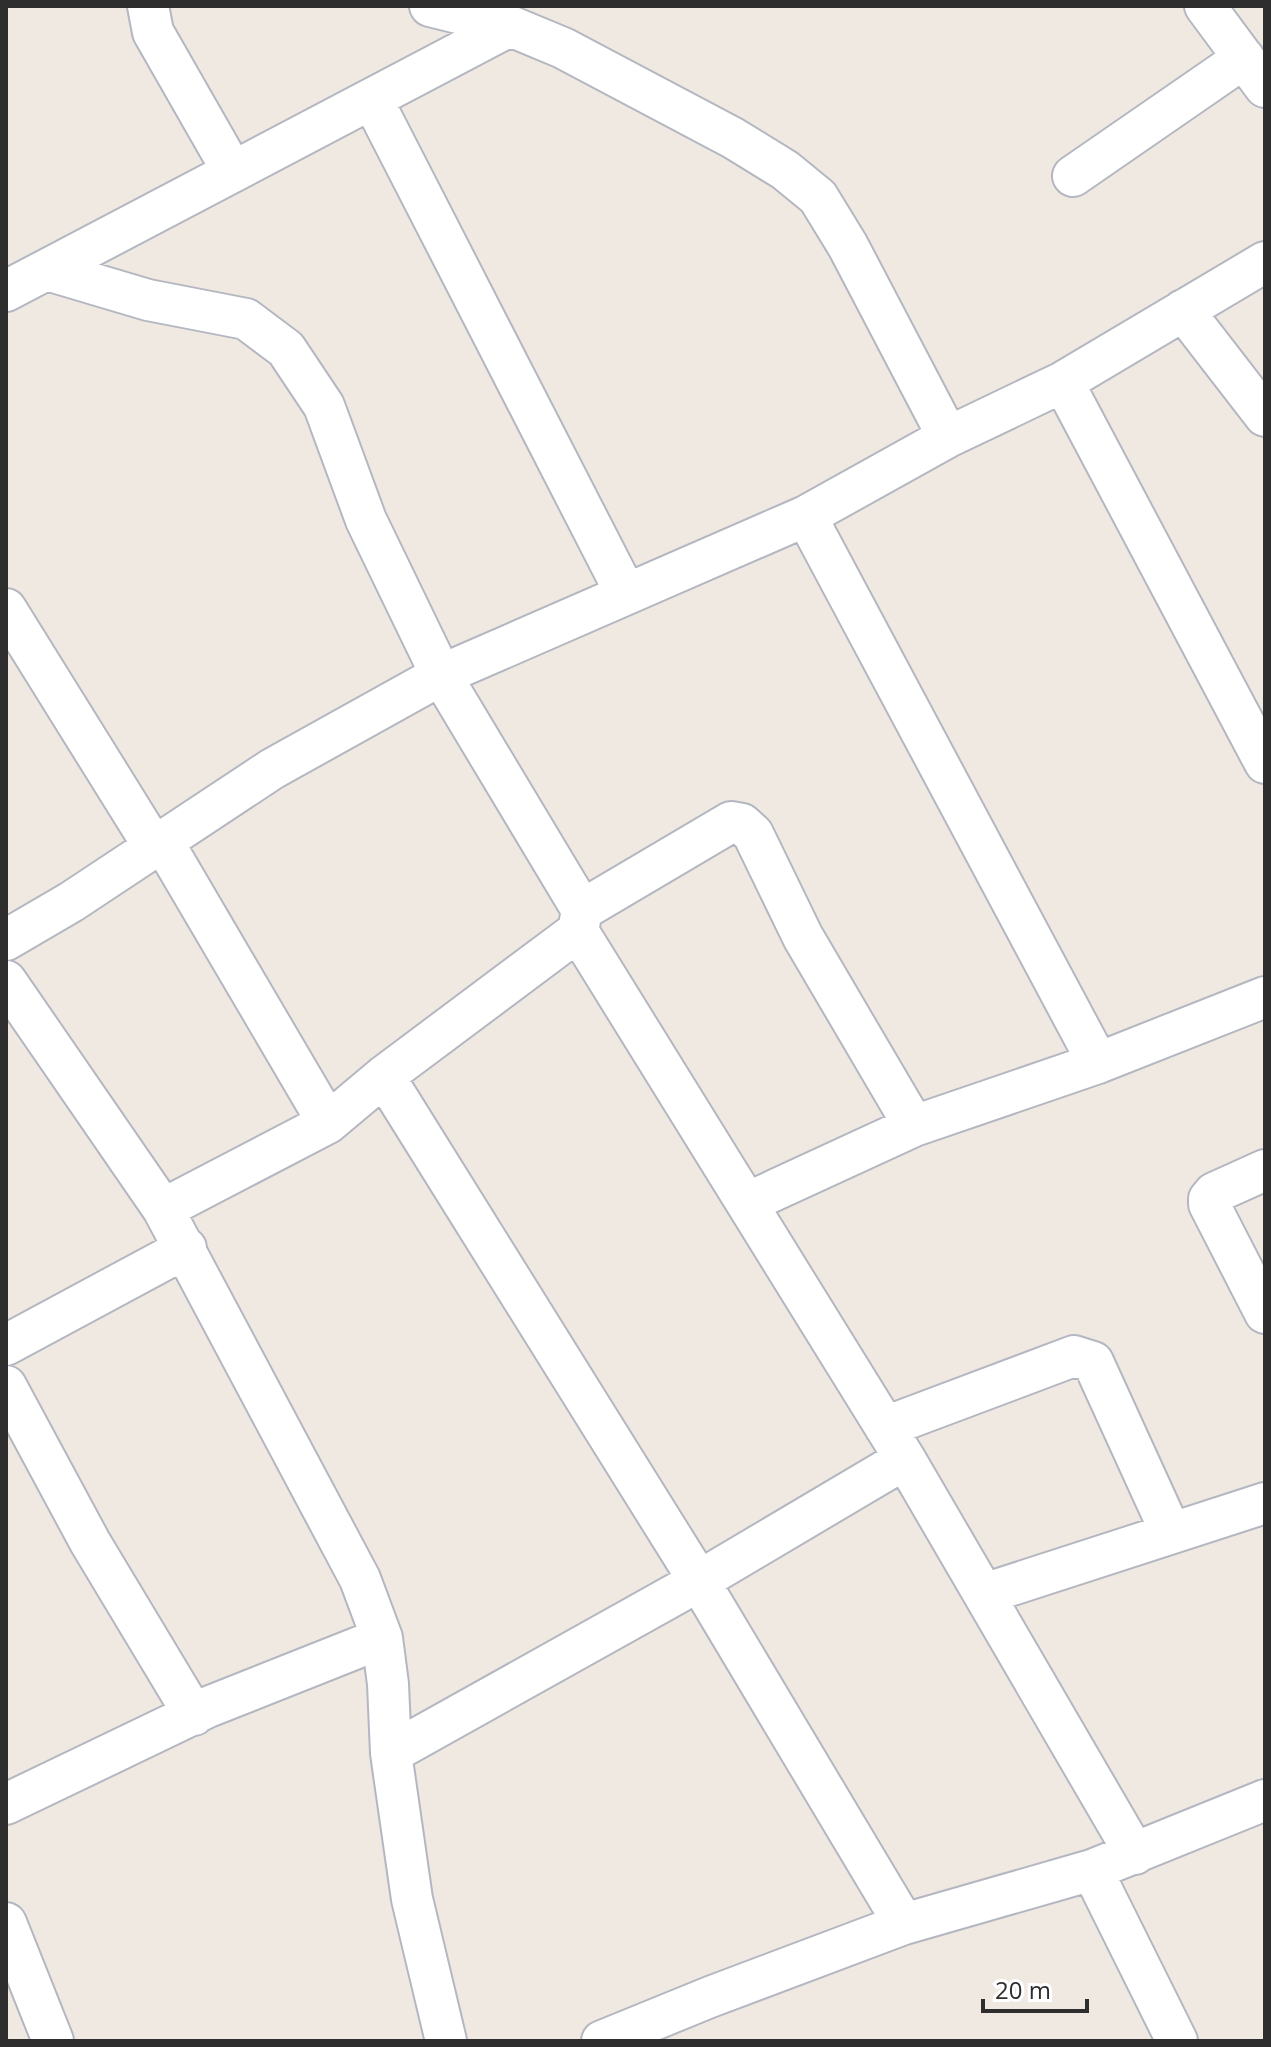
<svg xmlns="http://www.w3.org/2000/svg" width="1271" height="2047" viewBox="0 0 1271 2047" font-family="'Open Sans',sans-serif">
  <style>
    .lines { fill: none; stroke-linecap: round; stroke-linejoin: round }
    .minor-casing { stroke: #b4b7c1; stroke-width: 44 }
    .minor { stroke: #fff; stroke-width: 40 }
  </style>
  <rect width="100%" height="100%" fill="#efe9e1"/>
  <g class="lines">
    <defs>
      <path id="minor" d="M148,6L153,32L233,172
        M430,6L510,26L563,48L733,138L785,170L818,197L848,246L948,437
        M1205,6L1265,87
        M372,99L626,594
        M1073,176L1244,58
        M47,270L148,300L246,319L286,349L324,406L366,520L441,675L582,910L578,931L905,1459L1135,1854
        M6,291L510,26
        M1183,310L1265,416
        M1063,382L1265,763
        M806,516L1098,1063
        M6,609L154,847
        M163,842L328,1123
        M582,910L731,822L742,824L753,834L803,937L914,1126
        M6,940L71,902L272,769L441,675L806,516L948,437L1063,382L1265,262
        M6,981L163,1209L360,1579L382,1638L388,1684L391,1753L412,1899L446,2041
        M384,1076L699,1581L904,1924
        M1265,1170L1214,1193L1209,1199V1204L1265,1313
        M747,1203L914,1126L1098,1063L1265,997
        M163,1209L328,1123L384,1076L578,931
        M6,1345L186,1248
        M6,1386L90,1542L194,1715
        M885,1427L1074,1356L1093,1362L1171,1533
        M984,1594L1265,1503
        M391,1753L699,1581L905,1459
        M6,1804L208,1707L382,1638
        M1092,1870L1177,2041
        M6,1923L53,2041
        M602,2041L710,1997L904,1924L1092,1870L1265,1800"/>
    </defs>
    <use href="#minor" class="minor-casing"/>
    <use href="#minor" class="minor"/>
  </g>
  <rect width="1271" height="2047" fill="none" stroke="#2e2e2e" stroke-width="16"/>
  <path d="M983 1999v12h104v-12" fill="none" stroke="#2e2e2e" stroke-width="4"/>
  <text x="995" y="1999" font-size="24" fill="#2e2e2e" stroke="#ffffff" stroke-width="6" paint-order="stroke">20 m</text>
</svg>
